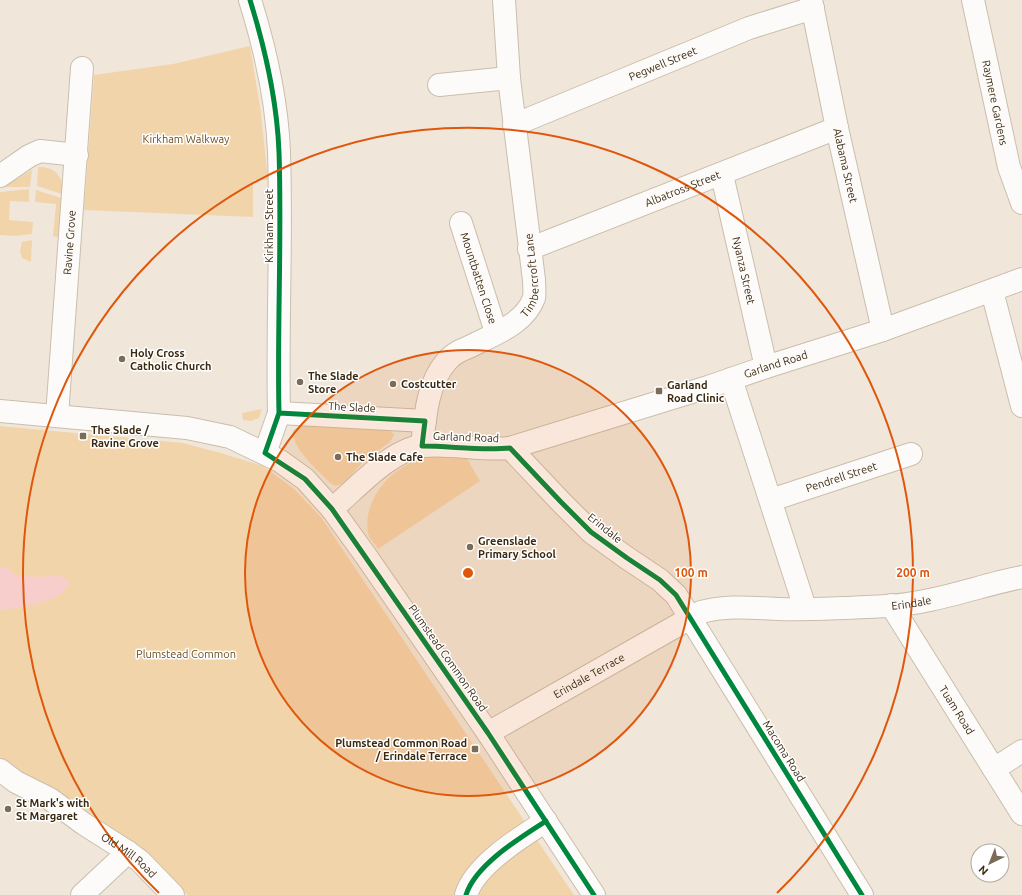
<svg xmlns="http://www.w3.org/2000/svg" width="1022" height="895" viewBox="0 0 1022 895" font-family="Ubuntu,sans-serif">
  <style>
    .green { fill: #f2d4ab }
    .water { fill: #f8cecd }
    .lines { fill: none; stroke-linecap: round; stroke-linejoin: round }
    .minor-casing { stroke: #cabeac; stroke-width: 24 }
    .minor { stroke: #fdfbf9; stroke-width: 22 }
    .cycleway-casing { stroke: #fff; stroke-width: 8 }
    .cycleway { stroke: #00873e; stroke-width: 5 }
    .ring { fill: none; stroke: #df570c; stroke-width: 2 }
    .poi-dot { fill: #7a6c57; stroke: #fff; stroke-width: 1.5 }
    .labels { text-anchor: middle; stroke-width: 3; stroke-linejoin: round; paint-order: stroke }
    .street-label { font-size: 11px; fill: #3b2a11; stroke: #fff }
    .park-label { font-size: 11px; fill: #6c4d1e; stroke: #fff }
    .poi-label { font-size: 11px; font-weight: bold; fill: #3b2a11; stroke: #fff; text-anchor: start }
    .centre { fill: #df570c; stroke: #fff; stroke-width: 2 }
    .ring-label { font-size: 12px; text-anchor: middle; font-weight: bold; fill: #df570c; stroke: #fff; stroke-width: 3; stroke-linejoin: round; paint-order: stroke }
  </style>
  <rect width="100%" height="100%" fill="#f0e7da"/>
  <path class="green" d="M250,46L261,113L268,180H253V217L84,210L94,75L173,64Z
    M38,167C55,166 65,178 62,194L37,186Z
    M32,170L30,187H4Z
    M29,189V202L10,201L9,220L33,222L32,234L16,236L0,235V192Z
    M36,190L61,198L58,237L53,236L56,204L35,202Z
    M32,240L31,262L22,258L20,251L22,242Z
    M262,409L259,418L251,421L243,420L242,413Z
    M0,426L183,443L221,453L263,466L294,489L321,517L574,895H188C149,857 109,822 62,795C41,782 18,775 0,757Z
    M300,426L388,428L394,435L390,442L364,461L344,483L336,486L330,483C318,470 291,448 293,430Z
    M466,457L480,481L378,549C375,544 369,538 368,533C362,499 393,464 426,458C438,455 453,457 466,457Z"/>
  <path class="water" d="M0,567L6,568L17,576L43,577L54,575L63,577L69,581C69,601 15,609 0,610Z"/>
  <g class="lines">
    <defs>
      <g id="minor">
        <path d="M250,0C265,48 277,101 279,152C282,239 277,326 279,413L265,453"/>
        <path id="s1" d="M811,0L837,128L883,330"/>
        <path id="s2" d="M973,0L1009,167L1022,203"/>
        <path d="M439,85L509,78"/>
        <path id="s3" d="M514,125L749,28L813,8"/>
        <path id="s4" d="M722,175L766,367"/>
        <path d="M0,176L29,156L40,151L77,155"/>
        <path id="s5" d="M461,223L496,332"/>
        <path id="s6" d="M529,249L837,128"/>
        <path d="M992,291L1022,406"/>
        <path d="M731,379L805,608"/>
        <path d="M0,411L187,428L230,437L280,461L305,479L332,509L366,556L488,733L594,895"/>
        <path d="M279,413L425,421"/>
        <path id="s7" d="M57,416L82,68"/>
        <path id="s8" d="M422,446C425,418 427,384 446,362C451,355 461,350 469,347C492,335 524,325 534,298C535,293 534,285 534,280L509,78L504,0"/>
        <path d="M510,448L561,502L591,532L627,558L660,580L676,595L862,895"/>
        <path id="s9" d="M771,500L911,454"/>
        <path id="s10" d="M332,509C356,489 390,450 422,446C451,443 481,451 510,448L708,387L766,367L883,330L1022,279"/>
        <path id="s11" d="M891,605L1022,814"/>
        <path id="s12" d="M488,733L701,612C728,605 752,608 779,609C816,610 852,608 889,606C934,603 978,586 1022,577"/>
        <path d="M994,769L1022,751"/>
        <path id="s13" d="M0,770L16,782L50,799L84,824L128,852L140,861L173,895"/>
        <path d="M82,895L128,852"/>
        <path d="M466,895C475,865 521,837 546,821"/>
      </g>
    </defs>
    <use href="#minor" class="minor-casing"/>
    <use href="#minor" class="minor"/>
    <defs>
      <path id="cycleway" d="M250,0C265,48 277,101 279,152C282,239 277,326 279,413L265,453L305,479L332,509L488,733L594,895
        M279,413L425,421L422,446C451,446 481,451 510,448L561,502L591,532L627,558L660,580L676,595L862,895
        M466,895C475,865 521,837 546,821"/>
    </defs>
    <use href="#cycleway" class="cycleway-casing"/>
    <use href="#cycleway" class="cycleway"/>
  </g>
  <circle cx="468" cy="573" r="223" fill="#df570c" fill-opacity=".12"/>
  <g class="ring">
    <circle cx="468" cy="573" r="223"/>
    <path d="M159 893A445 445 0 1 1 777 893"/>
  </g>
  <g class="poi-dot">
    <circle cx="122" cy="359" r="4"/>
    <circle cx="300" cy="382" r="4"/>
    <circle cx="393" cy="384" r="4"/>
    <rect x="655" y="387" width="8" height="8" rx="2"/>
    <rect x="79" y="432" width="8" height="8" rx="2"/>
    <circle cx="338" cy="457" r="4"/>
    <circle cx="470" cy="547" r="4"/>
    <rect x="471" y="745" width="8" height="8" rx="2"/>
    <circle cx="8" cy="809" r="4"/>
  </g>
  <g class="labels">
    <g class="street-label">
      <text dy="4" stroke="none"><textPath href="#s3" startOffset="161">Pegwell Street</textPath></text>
      <text dy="4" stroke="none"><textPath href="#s2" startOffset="105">Raymere Gardens</textPath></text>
      <text dy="4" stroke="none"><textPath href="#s1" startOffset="169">Alabama Street</textPath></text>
      <text dy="4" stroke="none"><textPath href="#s6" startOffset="165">Albatross Street</textPath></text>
      <text transform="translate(269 226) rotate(-90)" y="4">Kirkham Street</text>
      <text dy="4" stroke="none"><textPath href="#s7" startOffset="174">Ravine Grove</textPath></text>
      <text dy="4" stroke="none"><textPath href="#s4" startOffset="98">Nyanza Street</textPath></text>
      <text dy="4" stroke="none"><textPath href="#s8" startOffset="222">Timbercroft Lane</textPath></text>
      <text dy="4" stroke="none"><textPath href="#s5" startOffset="58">Mountbatten Close</textPath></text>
      <text dy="4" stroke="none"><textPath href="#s10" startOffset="478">Garland Road</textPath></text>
      <text transform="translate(352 407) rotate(3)" y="4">The Slade</text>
      <text transform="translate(466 437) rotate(2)" y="4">Garland Road</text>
      <text dy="4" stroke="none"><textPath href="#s9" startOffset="74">Pendrell Street</textPath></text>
      <text transform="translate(605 528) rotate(39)" y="4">Erindale</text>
      <text dy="4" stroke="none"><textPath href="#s12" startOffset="456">Erindale</textPath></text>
      <text transform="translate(448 658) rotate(55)" y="4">Plumstead Common Road</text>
      <text dy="4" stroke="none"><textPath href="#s12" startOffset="116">Erindale Terrace</textPath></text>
      <text dy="4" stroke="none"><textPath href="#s11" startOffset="124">Tuam Road</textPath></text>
      <text transform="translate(784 751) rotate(58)" y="4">Macoma Road</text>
      <text dy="4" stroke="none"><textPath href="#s13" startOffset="155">Old Mill Road</textPath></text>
    </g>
    <g class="park-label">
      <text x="186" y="143">Kirkham Walkway</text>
      <text x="186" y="658">Plumstead Common</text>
    </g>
    <g class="poi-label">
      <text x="130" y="357">Holy Cross<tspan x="130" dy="13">Catholic Church</tspan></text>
      <text x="308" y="380">The Slade<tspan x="308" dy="13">Store</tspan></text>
      <text x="401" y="388">Costcutter</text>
      <text x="667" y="389">Garland<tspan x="667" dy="13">Road Clinic</tspan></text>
      <text x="91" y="434">The Slade /<tspan x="91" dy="13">Ravine Grove</tspan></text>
      <text x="346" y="461">The Slade Cafe</text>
      <text x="478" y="545">Greenslade<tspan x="478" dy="13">Primary School</tspan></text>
      <text x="467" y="747" text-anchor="end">Plumstead Common Road<tspan x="467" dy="13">/ Erindale Terrace</tspan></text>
      <text x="16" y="807">St Mark's with<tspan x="16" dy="13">St Margaret</tspan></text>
    </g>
  </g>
  <circle cx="468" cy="573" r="6" class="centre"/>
  <g class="ring-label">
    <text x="691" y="577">100 m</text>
    <text x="913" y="577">200 m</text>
  </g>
  <g transform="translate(990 863) rotate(223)"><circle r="19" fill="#ffffff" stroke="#b1aaa0"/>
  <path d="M0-3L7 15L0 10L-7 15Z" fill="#7a6c57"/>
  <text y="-6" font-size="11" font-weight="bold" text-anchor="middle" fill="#3b2a11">N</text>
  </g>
</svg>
